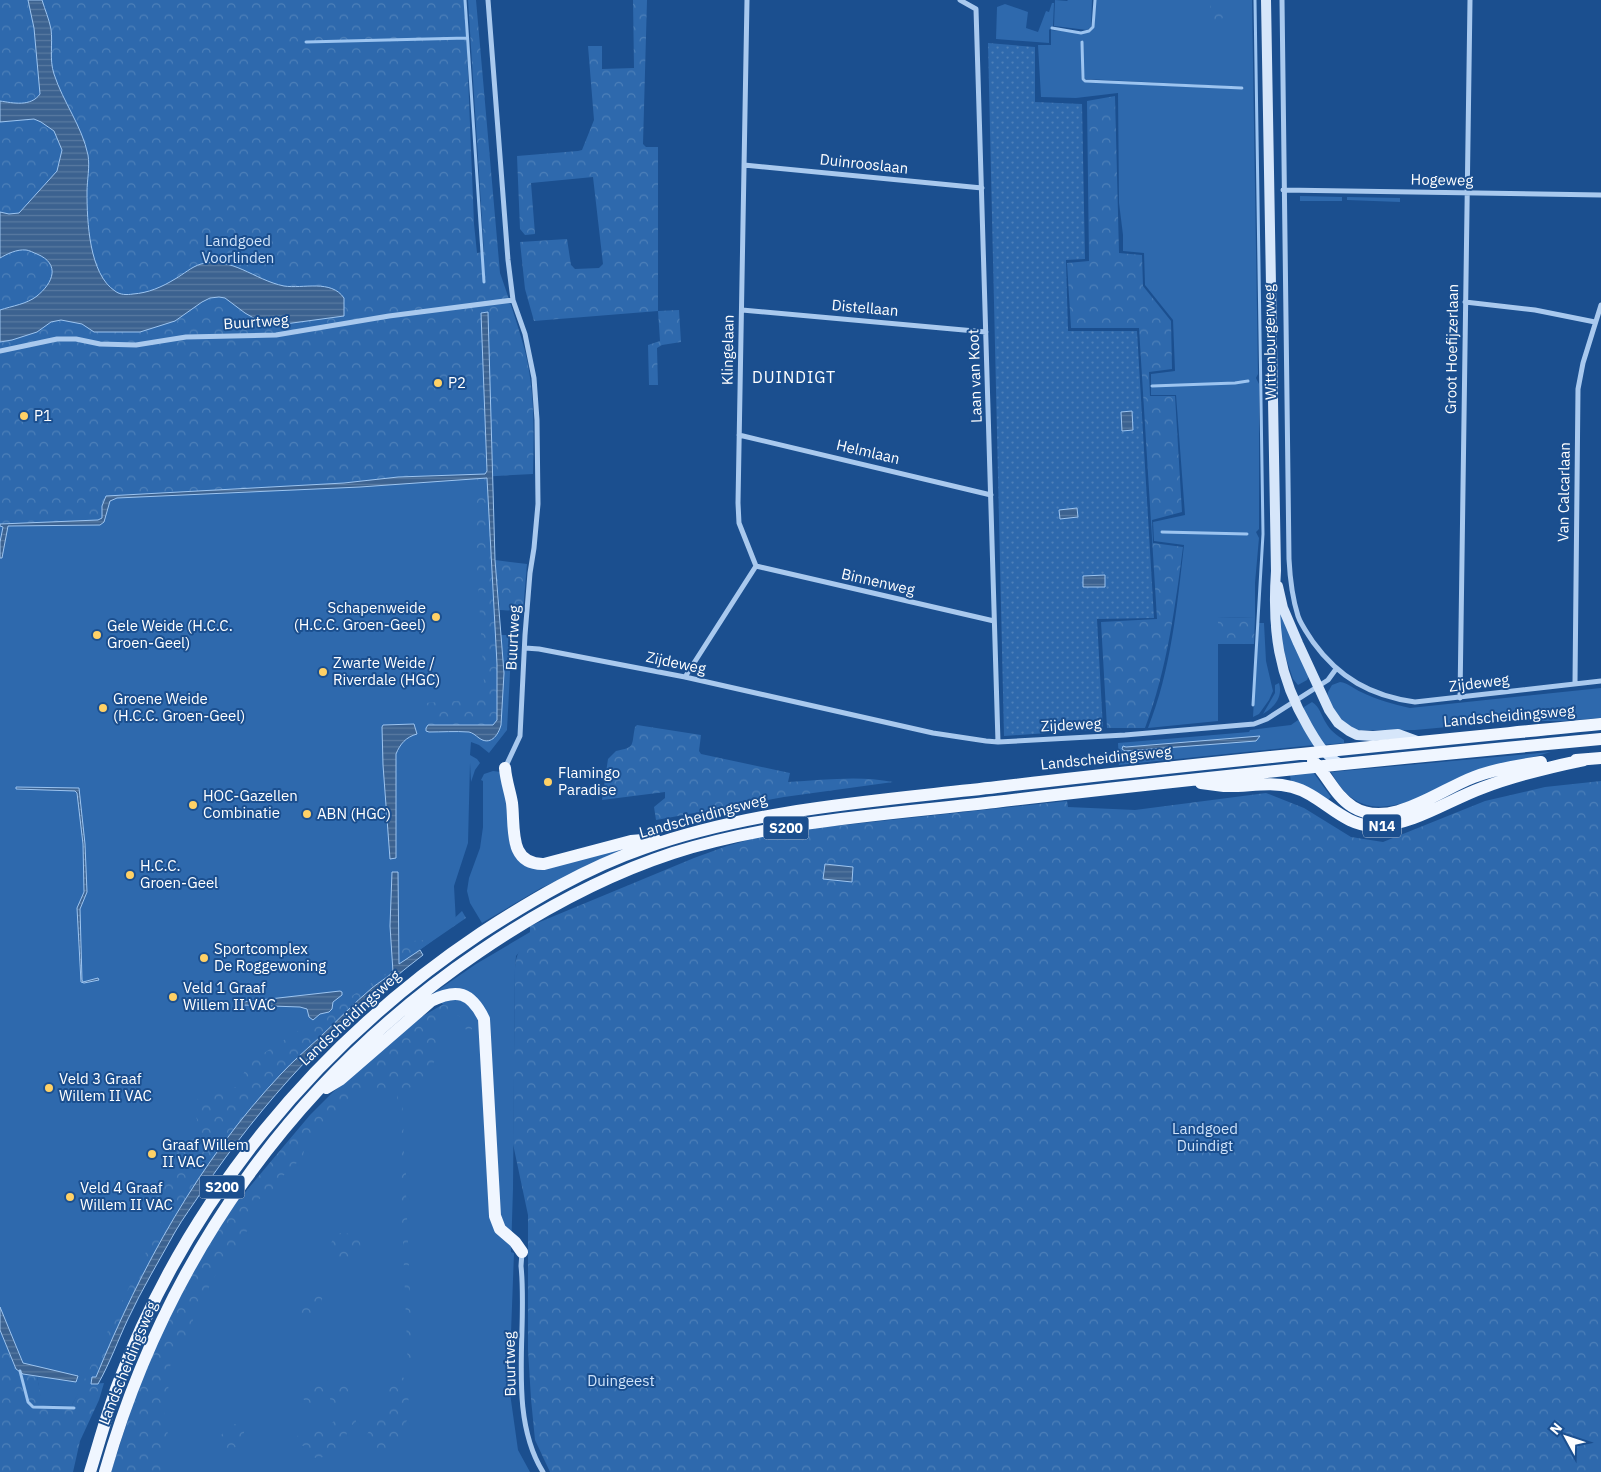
<svg xmlns="http://www.w3.org/2000/svg" width="1601" height="1472" viewBox="0 0 1601 1472" font-family="'IBM Plex Sans',sans-serif">
  <style>
    .grass { fill: #2e69ad; fill-rule: evenodd }
    .forest { fill: url(#forest-crowns) }
    .garden { fill: url(#garden-dots) }
    .water { fill: url(#water-rules); stroke: #9cc4f0 }
    .lines { fill: none; stroke-linecap: round; stroke-linejoin: round }
    .stream { stroke: #9cc4f0; stroke-width: 3 }
    .street { stroke: #a9c9ee; stroke-width: 5 }
    .secondary { stroke: #d6e6fa; stroke-width: 10 }
    .primary { stroke: #f0f6ff; stroke-width: 12 }
    .poi-dot { fill: #ffd166; stroke: #1b4f8f; stroke-width: 2 }
    .labels { text-anchor: middle; stroke-width: 4; stroke-linejoin: round; paint-order: stroke }
    .shield { fill: #1b4f8f; stroke: #bbcadd; stroke-width: 1 }
    .shield-label { font-size: 14px; font-weight: bold; fill: #fff }
    .street-label { font-size: 15px; fill: #fff; stroke: #1b4f8f }
    .park-label { font-size: 15px; fill: #cfe3fa; stroke: #1b4f8f }
    .poi-label { font-size: 15px; fill: #fff; stroke: #1b4f8f; text-anchor: start }
    .neighbourhood-label { font-size: 16px; letter-spacing: 1px; fill: #fff; stroke: #1b4f8f }
  </style>
  <defs>
    <pattern id="forest-crowns" width="20" height="18" patternUnits="userSpaceOnUse" patternTransform="scale(1.25)"><rect width="20" height="18" fill="#2e69ad"/><path d="M2 6a3 3 0 1 1 6 0M12 15a3 3 0 1 1 6 0" fill="none" stroke="#4d80b9"/></pattern>
    <pattern id="garden-dots" width="8" height="8" patternUnits="userSpaceOnUse" patternTransform="scale(1.25)"><rect width="8" height="8" fill="#2e69ad"/><path d="M2 2h.1M6 6h.1" fill="none" stroke="#4d80b9" stroke-width="1.8" stroke-linecap="round"/></pattern>
    <pattern id="water-rules" width="6" height="5" patternUnits="userSpaceOnUse" patternTransform="scale(1.25)"><rect width="6" height="5" fill="#3c6290"/><path d="M0 2.5h6" fill="none" stroke="#597aa1"/></pattern>
  </defs>
  <rect width="100%" height="100%" fill="#1b4f8f"/>
  <path class="grass" d="M1055,0L1067,1L1068,0H1092L1091,27L1087,30L1054,26Z
    M1096,0H1252L1258,374L1256,378L1259,384V529L1256,532L1259,538L1255,583V617L1218,618V721L1148,728C1171,670 1177,607 1184,545L1154,541L1153,522L1185,515L1176,395H1151V374L1175,371L1173,320L1145,285L1144,253L1123,251V235L1119,203L1118,93L1076,98L1041,97L1038,45H1051V30L1081,33L1090,32L1094,27ZM1081,40L1083,41L1084,77L1085,79L1244,87L1243,89L1084,82L1081,79Z
    M1052,3H1054L1053,26L1049,30V43L996,39L997,7L1005,4L1028,12L1026,28L1038,32L1046,11L1049,12Z
    M1300,196L1342,197V201H1300Z
    M1347,197L1400,198V202L1347,200Z
    M476,477L504,673L501,635H512L507,730L489,753L479,745L471,742L470,755L477,759L480,763L475,770L471,782L470,763L468,843L454,886L456,923L389,973L239,1100L72,1405L42,1406L37,1376L23,1374L0,1319V525L108,498Z
    M1281,612L1309,676L1307,680L1298,685L1293,679L1285,655L1277,620Z
    M1258,623H1264L1266,661L1273,691L1269,700L1259,714L1253,717Z
    M1340,682C1348,683 1354,689 1361,692C1377,700 1393,704 1410,708L1601,688V718L1563,721H1513L1415,730H1353L1343,724L1327,698L1328,692L1332,685Z
    M1279,683C1283,697 1275,707 1263,714L1275,693V685Z
    M1312,702C1320,707 1321,715 1326,723C1330,730 1336,735 1344,740V743L1322,745L1304,714V707Z
    M1298,720L1303,724L1314,745L1119,765L1118,743L1249,732L1250,730L1291,725Z
    M1551,752C1526,759 1499,765 1474,774C1437,786 1382,828 1346,793C1340,787 1335,779 1331,772Z
    M493,771L501,772L505,781L510,844C512,853 515,858 523,864L629,845L601,861L541,888L482,923L470,903L467,891L469,878L480,848L483,827V781L481,780L484,774Z
    M1313,772L1331,797L1326,802L1291,783L1290,775Z
    M542,925L516,956L515,969L513,1189L511,1252L514,1253L509,1386L518,1450L530,1472H117L156,1360L270,1166L443,1005L434,993L476,964Z"/>
  <path class="forest" d="M0,0H465L474,224L477,253L484,252L468,0H476L500,273C509,299 518,325 525,351C535,391 534,433 533,474L108,497L103,519L100,522L0,525Z
    M633,0H647L643,144L646,147H658V311L679,310L681,342L662,345L657,348L658,385H649L648,345L660,341L658,311L534,321L525,289L520,242L567,239L571,265L575,269L599,268L603,264L593,177L531,183L535,234L525,235L520,229L517,156L578,151L582,150L594,120L588,46H602V69L634,68Z
    M1210,0H1227L1226,11L1218,27L1214,26L1210,14Z
    M1115,96L1119,253L1142,255L1143,286L1171,321L1172,369L1149,372L1150,396H1175L1182,512L1152,520L1153,543L1183,547C1175,608 1167,670 1145,728H1107L1101,622L1157,619L1139,328H1071L1067,263L1089,261L1087,101Z
    M487,478L497,664V720L493,725H429L424,728L423,703L485,699L476,550V479Z
    M495,560L527,564L523,611L500,610Z
    M1255,617L1254,644H1218V618Z
    M637,725L701,735L699,751L701,754L790,773L788,782C823,780 859,775 893,782L784,797L656,820L654,807L665,798V792L602,800L608,759L616,751C636,747 631,746 635,727Z
    M1601,781V1472H550L535,1440L531,1399L528,1350V1215L513,1144L515,969C516,953 520,949 530,938V926L694,858L727,846L769,834V839L778,837L779,832L1067,801L1068,807L1135,810L1266,793L1304,808L1351,837L1383,842L1485,801L1545,787Z
    M462,911L466,918L399,964V942L427,940L442,930Z
    M390,971L391,974L373,987L353,1005L282,1073L251,1108L212,1161L173,1218L149,1260L96,1377L91,1384L104,1383L99,1400L80,1441L73,1472H0V1330L16,1369L24,1374L37,1376L43,1406L72,1405L163,1217L153,1184L170,1179L160,1147L188,1138L186,1130L199,1126L191,1101L236,1087L250,1062Z
    M442,1005C457,1006 473,1011 472,1029L469,1031L466,1030C464,1026 465,1022 462,1019C454,1009 441,1015 437,1025C434,1032 437,1038 438,1044C438,1053 433,1067 428,1074C422,1082 411,1087 402,1092L404,1146L399,1147L397,1092L388,1088C371,1097 378,1084 367,1085C357,1087 330,1116 329,1126C314,1132 305,1140 303,1157L284,1175L275,1188L263,1195L257,1202L250,1227L223,1263L210,1284L206,1297L194,1314L190,1337L186,1345L179,1351L171,1363L167,1378L169,1392L164,1412L168,1435L160,1472H111L137,1391L166,1324L208,1245L236,1203L310,1115L332,1093L421,1017Z
    M404,1150V1153L410,1164L406,1170V1186H400L399,1152Z
    M406,1192L413,1369H408L401,1193Z
    M340,1233C357,1232 366,1242 357,1257C332,1273 318,1249 340,1233Z
    M330,1276L332,1278C329,1283 325,1288 324,1293C320,1305 319,1320 302,1319L297,1309L304,1298L310,1292L322,1286Z
    M401,1377L408,1379L409,1417L405,1424L406,1432C398,1437 394,1443 388,1448H378L368,1451L363,1444C368,1430 380,1412 394,1405L386,1395L388,1386L394,1378Z
    M348,1382H352L357,1388L353,1398L346,1405L336,1407L330,1399C331,1389 338,1384 348,1382Z
    M320,1384L323,1386L324,1393L315,1403L308,1405L301,1396C305,1387 311,1385 320,1384Z
    M347,1415H352L356,1418V1422C343,1431 349,1436 342,1445C336,1452 319,1463 310,1455C308,1453 307,1449 304,1446L297,1445L296,1439C302,1426 313,1426 325,1431C331,1422 337,1418 347,1415Z
    M235,1424H239L245,1429L242,1439L236,1447L226,1450L219,1443C220,1433 226,1427 235,1424Z"/>
  <path class="garden" d="M988,43L1035,47V102L1082,104L1085,259L1066,260L1068,331H1137L1154,618L1097,619L1103,729L1004,736Z"/>
  <path class="water" d="M28,0H42C45,10 49,19 51,29C53,44 49,59 54,74C63,102 82,126 88,155C90,167 87,180 87,192C87,221 89,274 115,291C120,295 127,295 133,294C148,293 162,287 175,279C184,274 191,267 201,264C232,256 254,280 284,286C303,289 331,279 344,298V316L285,324H264L245,313L225,298L219,297L210,298L202,302L175,321L140,332H94L82,324L61,320L51,322L37,332L12,340L0,342V310C12,306 27,304 37,296C53,283 61,264 37,254C34,253 29,250 26,250C17,249 7,254 0,258V212L9,214L19,213L57,171L62,150L54,131L41,122L34,119L0,122V101C13,103 31,107 40,94L34,28Z
    M488,312L495,560L504,673L501,725C498,736 490,746 479,738C475,735 473,733 469,732C455,731 442,732 429,732L426,731V728L428,725H493L497,720V664L487,478L360,487L117,498L110,501L104,522L100,525L8,526L2,558H0V542L3,527L0,526V524L98,520L102,518V506L106,496L344,483L398,477L485,474L487,471L481,313Z
    M1132,411L1133,430L1122,431L1121,412Z
    M1077,508L1078,517L1060,519L1059,510Z
    M1105,575V587H1083V576Z
    M414,724L417,734C406,737 400,744 396,754V858L390,859L383,765L382,727L383,725Z
    M1260,736L1256,741L1125,751L1122,749L1123,746L1126,747Z
    M16,787L79,788L85,844L87,892L80,909L82,980L83,982L98,978L99,980L84,983L81,982L77,908L84,892L83,844L77,793L75,791L16,789Z
    M825,864L853,867L852,882L823,879Z
    M392,872H398L399,964L420,950L423,955C338,1020 262,1102 202,1191C193,1205 183,1218 175,1232C159,1261 142,1289 128,1319C118,1340 110,1363 98,1384H91L92,1377H96C141,1267 199,1161 281,1074C293,1061 307,1049 320,1037C337,1021 354,1003 372,988C379,982 387,978 393,972L390,926Z
    M340,991L342,992V995L333,1002L332,1009L329,1012L320,1014L313,1020L309,1017L307,1009L300,1007L243,1005V1002Z
    M0,1307L23,1363L78,1376L76,1382L23,1374L16,1369L0,1330Z"/>
  <g class="lines">
    <path class="stream" d="M465,0L484,282
      M1052,28L1081,33L1089,31L1093,27L1095,0
      M306,42L467,38
      M1082,42L1083,79L1085,81L1242,88
      M1152,386L1235,383L1248,381
      M1162,532L1247,534
      M1253,705L1263,534L1255,0
      M20,1371L28,1402L33,1407L74,1408"/>
    <path class="street" d="M488,0L508,260L513,300L525,334L534,378L537,420L538,504L534,548L530,573L525,635L520,736L505,768
      M960,0L976,9L998,742
      M1282,0L1289,559C1290,579 1292,597 1298,616C1301,625 1308,634 1313,642C1339,678 1371,696 1415,702L1601,681
      M744,165L982,188
      M1283,190L1601,195
      M1465,302L1535,310L1595,322
      M742,310L986,332
      M0,351L57,339H76L100,344L136,345L186,337L276,335L389,316L513,300
      M739,435L991,495
      M756,566L994,621
      M525,648L539,649L685,677L933,733L986,741L998,742L1125,735L1254,724L1267,719L1328,680L1336,669
      M685,677L756,566L739,523L738,503L747,0
      M1575,683L1578,389L1583,363L1601,305
      M1460,698L1470,0
      M522,1252L521,1266C528,1331 507,1414 543,1472"/>
    <path class="secondary" d="M1266,0L1276,571C1272,629 1278,676 1308,727C1317,742 1324,756 1341,764
      M1278,586L1283,608L1298,643L1329,710L1338,723L1349,731L1357,735L1373,736L1398,734L1417,741"/>
    <path class="primary" d="M1576,760L1601,758
      M1313,761C1328,776 1335,796 1353,807C1390,830 1439,790 1474,777C1495,769 1519,765 1541,762
      M505,768C506,781 510,791 512,803C515,828 508,865 544,864L631,841L655,839
      M1201,783C1209,784 1216,785 1224,786C1247,787 1269,781 1292,787C1323,795 1342,827 1376,826C1413,825 1449,800 1482,788C1516,775 1550,767 1584,760
      M326,1088L341,1079L431,1001C457,988 471,992 484,1019L495,1216L500,1229L515,1242L522,1252
      M90,1472C99,1443 107,1413 118,1384C187,1200 318,1042 481,933C532,900 586,868 644,848C757,808 878,801 997,787C1198,763 1399,744 1601,724
      M105,1472C166,1258 295,1077 479,952C539,911 603,876 673,853C774,821 890,814 995,802C1197,778 1399,758 1601,739"/>
  </g>
  <g class="poi-dot">
    <circle cx="438" cy="383" r="5"/>
    <circle cx="24" cy="416" r="5"/>
    <circle cx="436" cy="617" r="5"/>
    <circle cx="97" cy="635" r="5"/>
    <circle cx="323" cy="672" r="5"/>
    <circle cx="103" cy="708" r="5"/>
    <circle cx="548" cy="782" r="5"/>
    <circle cx="193" cy="805" r="5"/>
    <circle cx="307" cy="814" r="5"/>
    <circle cx="130" cy="875" r="5"/>
    <circle cx="204" cy="958" r="5"/>
    <circle cx="173" cy="997" r="5"/>
    <circle cx="49" cy="1088" r="5"/>
    <circle cx="152" cy="1154" r="5"/>
    <circle cx="70" cy="1197" r="5"/>
  </g>
  <g class="labels">
    <g class="shield">
      <rect x="1363" y="814.5" width="38" height="23" rx="4"/>
      <rect x="763.5" y="816.5" width="45" height="23" rx="4"/>
      <rect x="199.5" y="1175.5" width="45" height="23" rx="4"/>
    </g>
    <g class="shield-label">
      <text x="1382" y="831">N14</text>
      <text x="786" y="833">S200</text>
      <text x="222" y="1192">S200</text>
    </g>
    <g class="street-label">
      <text transform="translate(864 164) rotate(6)" y="5">Duinrooslaan</text>
      <text transform="translate(1442 180) rotate(1)" y="5">Hogeweg</text>
      <text transform="translate(865 308) rotate(5)" y="5">Distellaan</text>
      <text transform="translate(256 322) rotate(-4)" y="5">Buurtweg</text>
      <text transform="translate(1270 342) rotate(-91)" y="5">Wittenburgerweg</text>
      <text transform="translate(1452 349) rotate(-89)" y="5">Groot Hoefijzerlaan</text>
      <text transform="translate(728 350) rotate(-89)" y="5">Klingelaan</text>
      <text transform="translate(975 376) rotate(-92)" y="5">Laan van Koot</text>
      <text transform="translate(868 452) rotate(13)" y="5">Helmlaan</text>
      <text transform="translate(1564 492) rotate(-89)" y="5">Van Calcarlaan</text>
      <text transform="translate(878 582) rotate(13)" y="5">Binnenweg</text>
      <text transform="translate(513 638) rotate(-87)" y="5">Buurtweg</text>
      <text transform="translate(676 663) rotate(12)" y="5">Zijdeweg</text>
      <text transform="translate(1479 683) rotate(-7)" y="5">Zijdeweg</text>
      <text transform="translate(1509 716) rotate(-5)" y="5">Landscheidingsweg</text>
      <text transform="translate(1071 725) rotate(-3)" y="5">Zijdeweg</text>
      <text transform="translate(1106 758) rotate(-6)" y="5">Landscheidingsweg</text>
      <text transform="translate(703 816) rotate(-15)" y="5">Landscheidingsweg</text>
      <text transform="translate(350 1018) rotate(-43)" y="5">Landscheidingsweg</text>
      <text transform="translate(128 1363) rotate(-68)" y="5">Landscheidingsweg</text>
      <text transform="translate(510 1364) rotate(-91)" y="5">Buurtweg</text>
    </g>
    <g class="park-label">
      <text x="238" y="246">Landgoed<tspan x="238" dy="17">Voorlinden</tspan></text>
      <text x="1205" y="1134">Landgoed<tspan x="1205" dy="17">Duindigt</tspan></text>
      <text x="621" y="1386">Duingeest</text>
    </g>
    <g class="poi-label">
      <text x="448" y="388">P2</text>
      <text x="34" y="421">P1</text>
      <text x="426" y="613" text-anchor="end">Schapenweide<tspan x="426" dy="17">(H.C.C. Groen-Geel)</tspan></text>
      <text x="107" y="631">Gele Weide (H.C.C.<tspan x="107" dy="17">Groen-Geel)</tspan></text>
      <text x="333" y="668">Zwarte Weide /<tspan x="333" dy="17">Riverdale (HGC)</tspan></text>
      <text x="113" y="704">Groene Weide<tspan x="113" dy="17">(H.C.C. Groen-Geel)</tspan></text>
      <text x="558" y="778">Flamingo<tspan x="558" dy="17">Paradise</tspan></text>
      <text x="203" y="801">HOC-Gazellen<tspan x="203" dy="17">Combinatie</tspan></text>
      <text x="317" y="819">ABN (HGC)</text>
      <text x="140" y="871">H.C.C.<tspan x="140" dy="17">Groen-Geel</tspan></text>
      <text x="214" y="954">Sportcomplex<tspan x="214" dy="17">De Roggewoning</tspan></text>
      <text x="183" y="993">Veld 1 Graaf<tspan x="183" dy="17">Willem II VAC</tspan></text>
      <text x="59" y="1084">Veld 3 Graaf<tspan x="59" dy="17">Willem II VAC</tspan></text>
      <text x="162" y="1150">Graaf Willem<tspan x="162" dy="17">II VAC</tspan></text>
      <text x="80" y="1193">Veld 4 Graaf<tspan x="80" dy="17">Willem II VAC</tspan></text>
    </g>
    <g class="neighbourhood-label">
      <text x="794" y="383">DUINDIGT</text>
    </g>
  </g>
  <g transform="translate(1566 1437) rotate(310)" stroke="#1b4f8f" stroke-width="4" paint-order="stroke">
  <path d="M0-4L9 19L0 12L-9 19Z" fill="#ffffff"/>
  <text y="-8" font-size="14" font-weight="bold" text-anchor="middle" fill="#ffffff">N</text>
  </g>
</svg>
